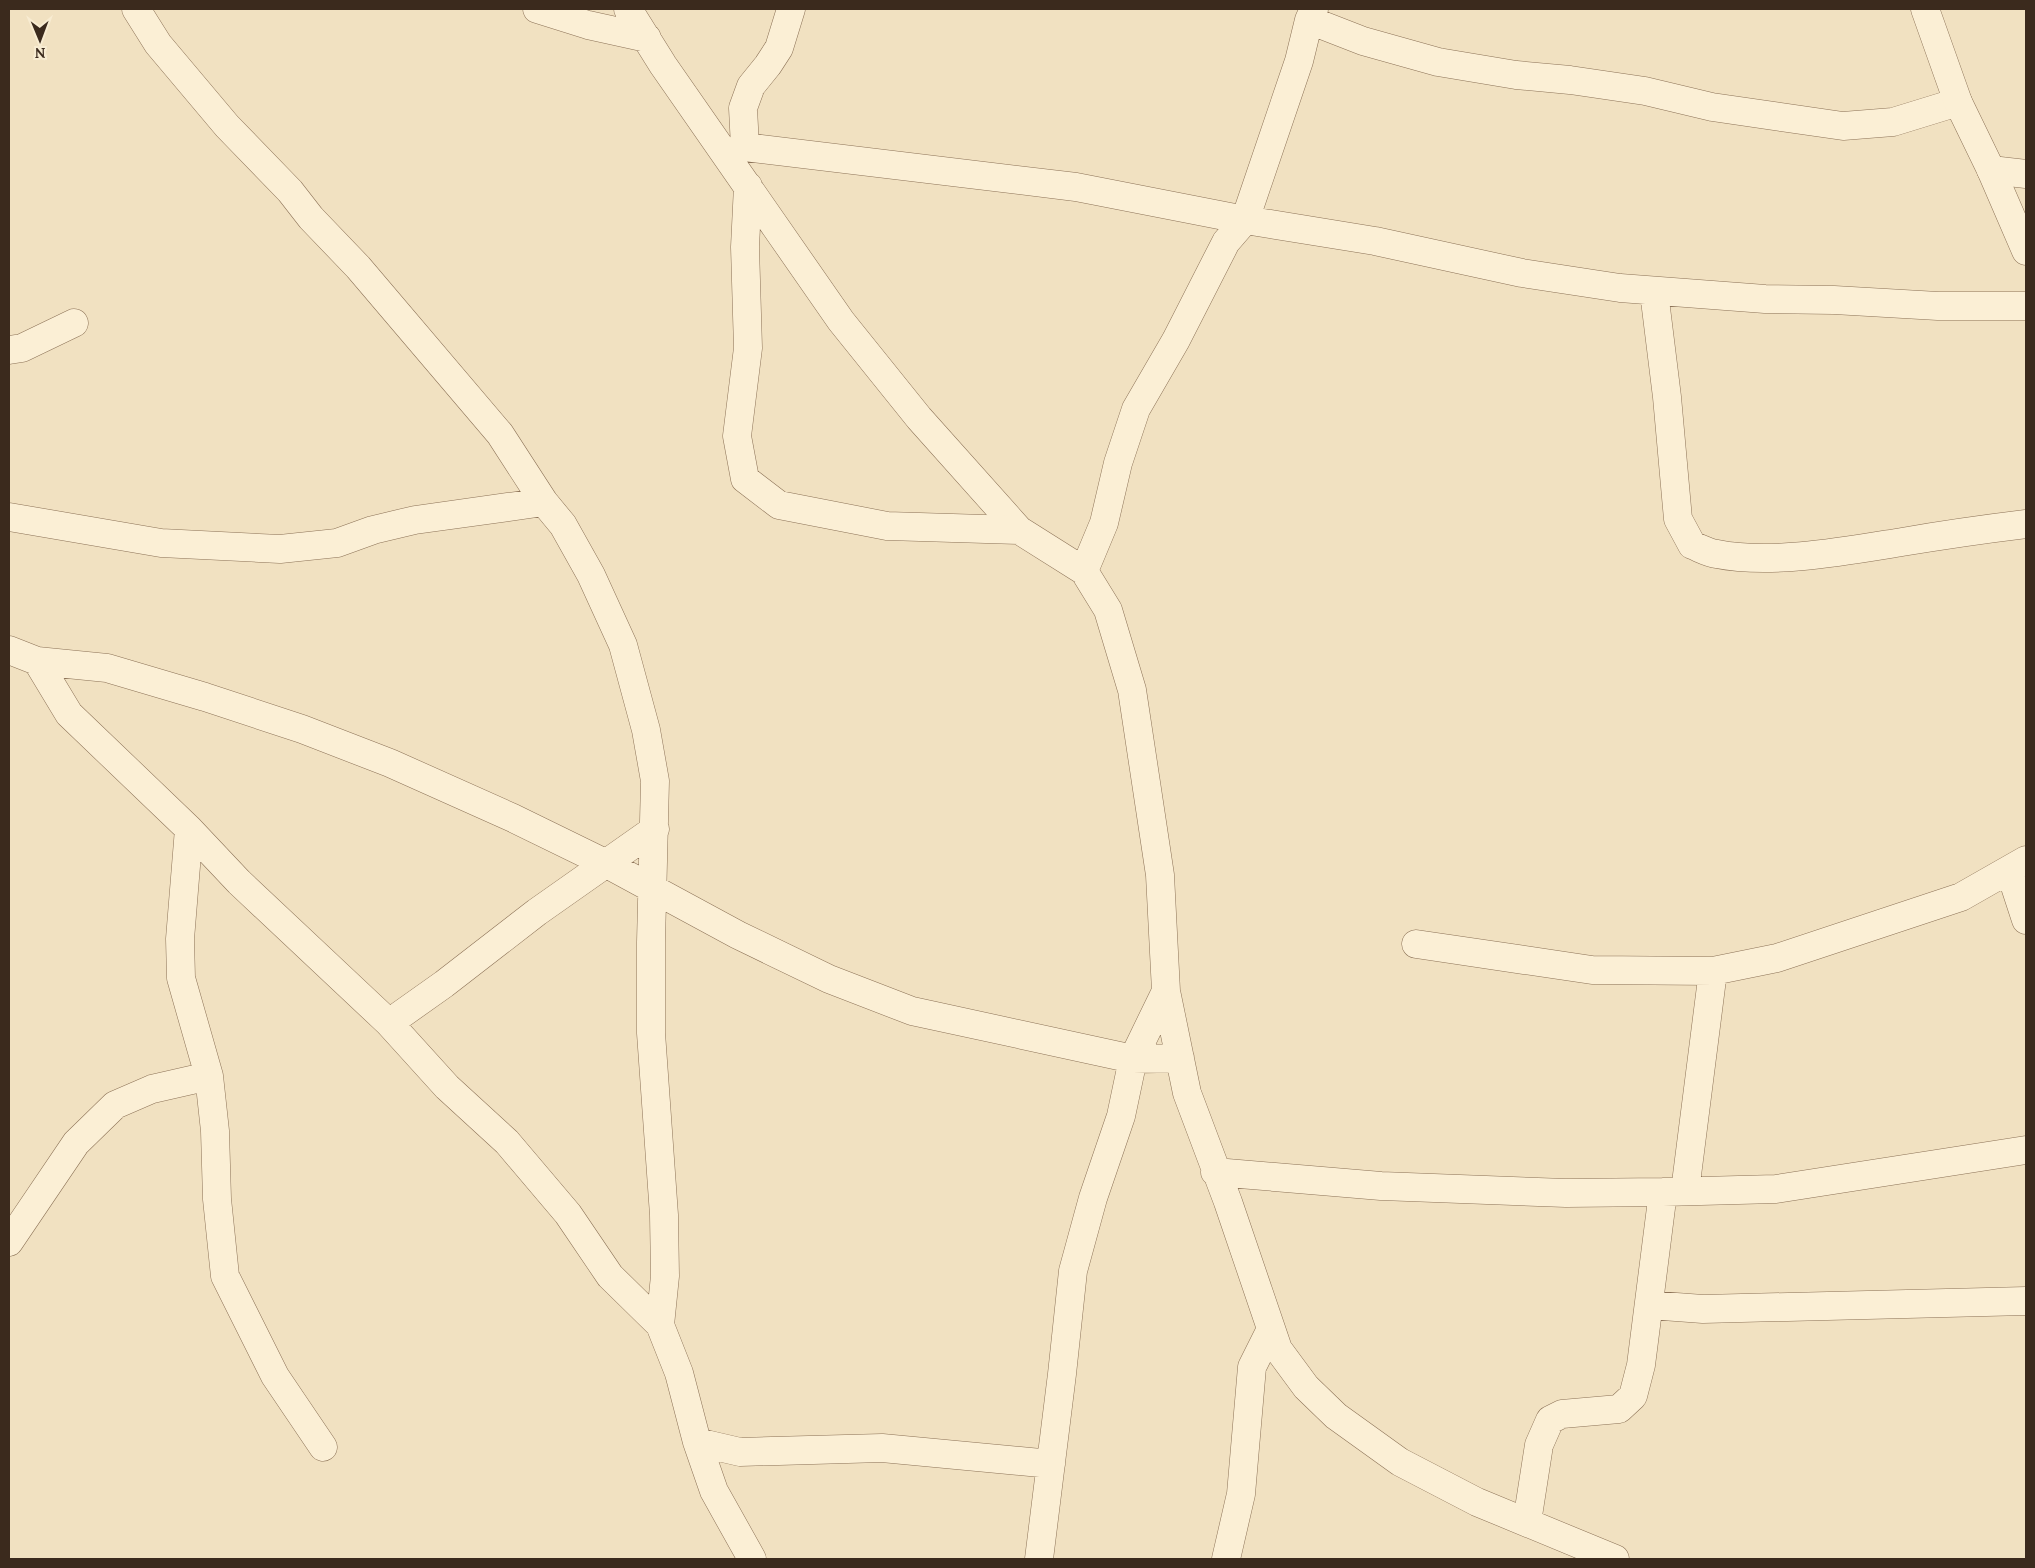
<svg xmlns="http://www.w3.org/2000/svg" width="2035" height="1568" viewBox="0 0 2035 1568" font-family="Lora,serif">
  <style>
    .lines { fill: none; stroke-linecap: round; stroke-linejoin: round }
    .minor-casing { stroke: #8c7257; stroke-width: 29 }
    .tertiary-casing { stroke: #8c7257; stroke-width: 29 }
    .minor { stroke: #fbefd5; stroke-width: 28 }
    .tertiary { stroke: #fbefd5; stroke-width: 28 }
  </style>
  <rect width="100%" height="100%" fill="#f1e1c1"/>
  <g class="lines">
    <defs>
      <path id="minor" d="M136,9L158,44L227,126L290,191L311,218L358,267L500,434L544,502L563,525L591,575L623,645L646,730L655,781L651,942V1033L664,1215L665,1276L660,1325
        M537,9L588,25L647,38
        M628,9L663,65L841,321L919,418L1019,530L1084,571L1108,610L1132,690L1160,875L1166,991L1187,1093L1228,1202L1278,1349L1306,1387L1336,1416L1400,1462L1477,1502L1615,1559
        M1309,20L1363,41L1438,62L1516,75L1570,80L1645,91L1712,107L1843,126L1893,122L1958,102
        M745,147L743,108L751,86L768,65L779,48L791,9
        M727,155L745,147L1076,187L1245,220L1375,241L1522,273L1620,288L1765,299L1834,300L1938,306H2026
        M1991,170L2026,174
        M748,186L745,247L748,348L737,436L745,479L779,505L887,526L1019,530
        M1654,292L1667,397L1678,519L1692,545C1700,548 1708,553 1717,554C1772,565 1846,551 1902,542C1943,535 1985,529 2026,524
        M9,350L22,348L74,323
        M9,517L161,543L280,549L337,543L373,530L415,520L544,502
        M1084,571L1104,523L1118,463L1136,409L1176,340L1226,242L1245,220L1299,61L1309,20L1314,9
        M9,650L37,661L69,714L189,829L239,882L389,1023L447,1087L507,1142L568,1214L610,1276L660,1325L679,1373L697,1442L714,1491L752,1559
        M37,661L107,668L205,697L302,729L390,763L513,818L605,863L738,935L829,979L912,1011L1133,1059L1180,1058
        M189,829L180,939L181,978L209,1076L215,1131L217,1199L225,1276L275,1376L323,1447
        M2010,871L2026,920
        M1416,944L1592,970L1713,971L1777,958L1961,897L2026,860
        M389,1023L444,984L537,912L655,829
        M1215,1172L1381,1186L1566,1193L1663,1192L1776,1189L2026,1150
        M1685,1191L1713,971
        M9,1242L76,1143L115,1105L152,1089L209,1076
        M1649,1305L1703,1309L2026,1301
        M697,1442L740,1452L882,1448L1051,1464
        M1527,1522L1539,1445L1550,1420L1562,1414L1619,1409L1633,1396L1641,1365L1663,1192
        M1039,1559L1062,1374L1073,1271L1093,1198L1121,1116L1133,1059L1166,991
        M1226,1559L1241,1494L1252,1367L1271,1329"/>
      <path id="tertiary" d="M1925,9L1958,102L1991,170L2026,251"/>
    </defs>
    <use href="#minor" class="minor-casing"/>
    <use href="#tertiary" class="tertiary-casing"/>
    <use href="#minor" class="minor"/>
    <use href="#tertiary" class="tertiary"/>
  </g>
  <rect width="2035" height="1568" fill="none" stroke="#3b2a1d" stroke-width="20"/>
  <g transform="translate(40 40) rotate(179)" stroke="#f8ecd2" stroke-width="4" paint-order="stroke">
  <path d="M0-4L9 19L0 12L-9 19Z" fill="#3b2a1d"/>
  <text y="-8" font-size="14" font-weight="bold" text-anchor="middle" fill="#3b2a1d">N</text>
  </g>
</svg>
